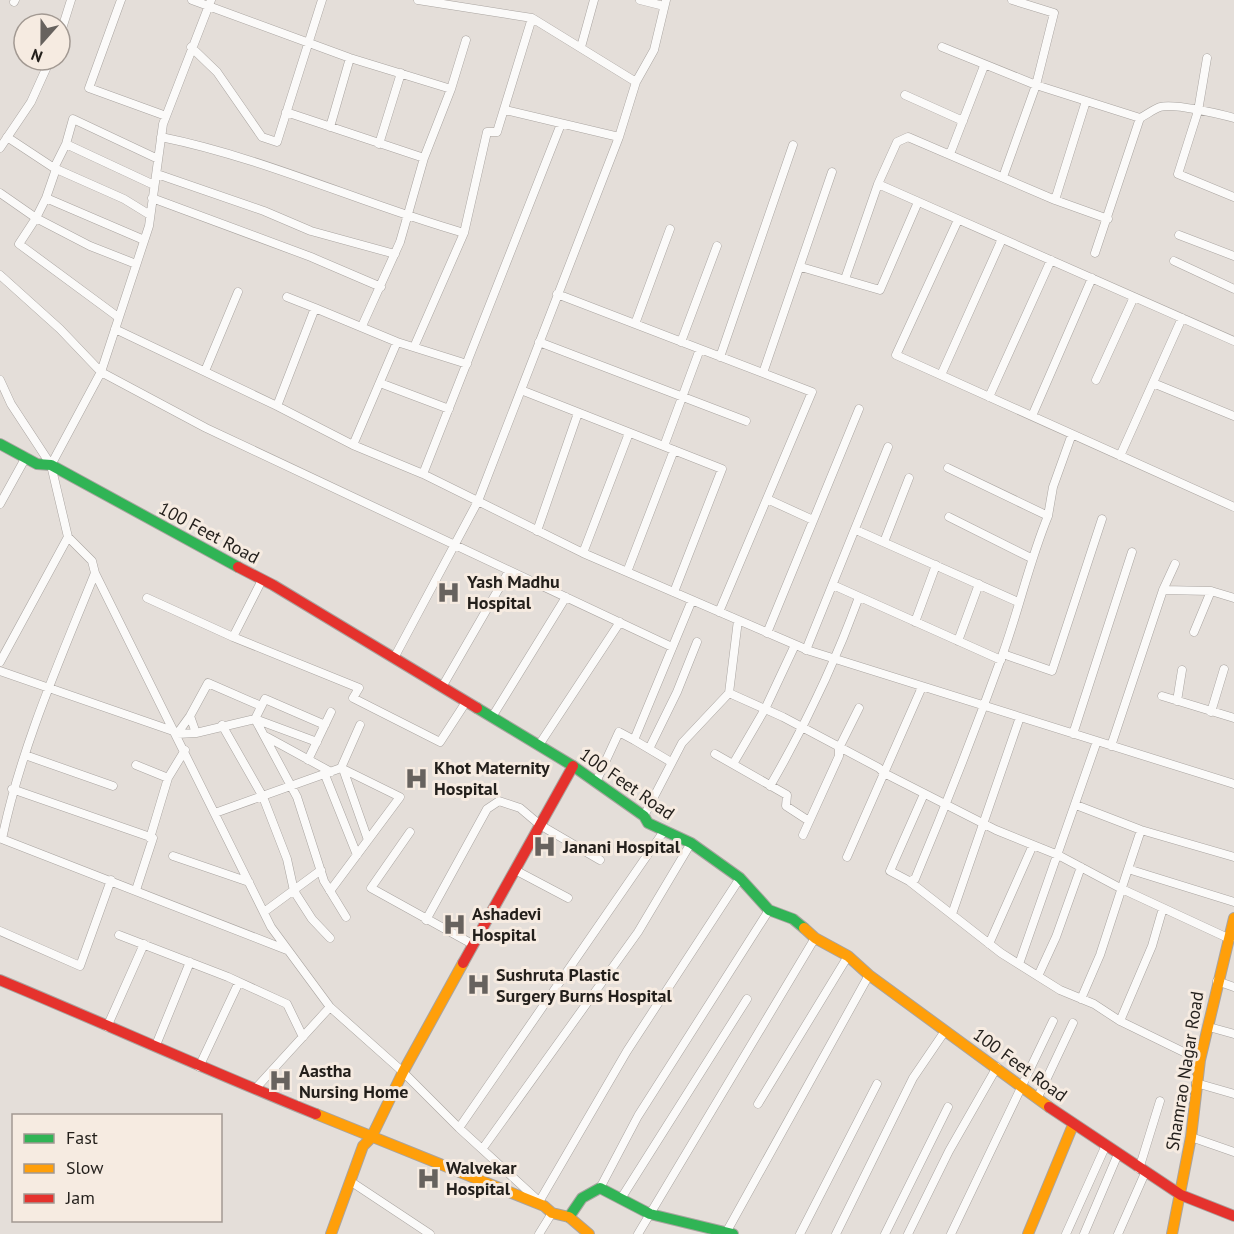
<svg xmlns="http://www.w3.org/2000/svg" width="1234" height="1234" viewBox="0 0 1234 1234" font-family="'PT Sans',sans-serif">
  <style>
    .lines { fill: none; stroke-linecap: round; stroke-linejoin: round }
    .street-casing { stroke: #a9a4a0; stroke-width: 9 }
    .fast-casing { stroke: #a9a4a0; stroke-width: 12 }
    .slow-casing { stroke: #a9a4a0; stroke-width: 12 }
    .jam-casing { stroke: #a9a4a0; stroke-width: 12 }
    .street { stroke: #fbfaf9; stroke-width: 8 }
    .fast { stroke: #30b455; stroke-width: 10 }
    .slow { stroke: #ff9f0a; stroke-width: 10 }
    .jam { stroke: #e5322d; stroke-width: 10 }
    .labels { text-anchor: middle; stroke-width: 6; stroke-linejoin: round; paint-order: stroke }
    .street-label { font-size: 18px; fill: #231f1b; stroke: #f6ebe1 }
    .poi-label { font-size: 18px; font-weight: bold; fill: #231f1b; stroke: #f6ebe1; text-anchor: start }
  </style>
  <rect width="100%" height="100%" fill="#e4ded9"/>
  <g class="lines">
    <defs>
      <path id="street" d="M121,0L89,88L166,116
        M192,0L350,58L451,89
        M418,0L532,18L636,82
        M640,0L664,6
        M14,2L15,0
        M60,35L71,0
        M191,47L217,72L262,137L277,142L322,0
        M581,47L594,0
        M942,47L1036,85L1140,118
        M1207,58L1198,111L1178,174L1234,197
        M905,95L963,121
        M505,110L619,137
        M286,112L424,158L451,89L466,40
        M330,127L350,58
        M7,137L54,168
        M161,137C265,158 362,204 464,233
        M66,144L54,168L124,199L150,215
        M379,144L401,73
        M0,148L31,102L50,60
        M950,154L984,66
        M56,169L46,198L144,240
        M157,174L264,211L311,231L395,254
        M1003,177L1036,85L1054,13L1012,0
        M878,184L1234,341
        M154,185L66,144L73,119L158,159
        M0,193L36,218L46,198
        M152,198L311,257L381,287
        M1055,200L1086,101
        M958,220L896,355L1234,507
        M1179,235L1234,256
        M1095,253L1140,118C1146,115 1154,109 1160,107C1174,103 1220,114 1234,118
        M1174,261L1234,289
        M801,267L880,290L918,202
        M0,275L60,329L101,372L206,428L672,647
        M845,279L878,184L897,142L908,137L1055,200L1108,219
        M557,294L812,392L719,612
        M287,297L315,308
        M118,317L19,244L36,218L90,246L136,264
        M635,324L670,229
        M362,326L400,242L424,158
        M115,329L277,406L353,445L423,474L583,553L810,651L1234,784
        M397,342L467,364
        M539,342L746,421
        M681,342L717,246
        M414,347L464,233L487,132H497L532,18
        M720,357L793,145
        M205,371L238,292
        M763,373L832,172
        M941,375L1002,239
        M0,380L11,404L51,465L68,537L92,561L95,573L271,927L330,1007L403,1072L459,1128L541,1203
        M1096,380L1134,297
        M380,383L449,409
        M1153,383L1234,416
        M521,390L722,469L674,592
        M989,397L1051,260
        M277,406L315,308L397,342L353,445
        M1032,416L1092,278
        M664,446L700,349
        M1120,456L1182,318
        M51,465L101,372L149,226L163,124L211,0
        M423,474L561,124
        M767,499L813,520
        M0,504L26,457
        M1048,516L1053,487L1072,434
        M949,517L1031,558
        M856,530L1018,602
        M537,531L578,413
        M884,542L909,478
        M583,553L629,433
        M627,572L674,450
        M95,573C60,660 21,747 2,839L287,950
        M833,585L1001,660
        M1163,590L1211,591
        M147,598L233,637L359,688L353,698L440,742L466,702
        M915,622L936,565
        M1194,632L1211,591L1234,598
        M767,633L859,409
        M233,637L262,580
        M958,641L979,584
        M806,650L888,447
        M1003,654L1052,671L1102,519
        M394,658L478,501L619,137L636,82L654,50L666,0
        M0,662L68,537
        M0,671L176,732
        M442,687L509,571
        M729,693L783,717L879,768L884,773L996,830L1058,855L1122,889L1230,939
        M1162,696L1234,718
        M1177,701L1182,670
        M1211,712L1224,669
        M492,717L566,597
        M222,725L263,797L287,859L294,891L312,919L330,938
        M196,733L190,716L208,683L261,706
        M177,734L196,733L255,719L297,797L324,881L346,917
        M177,734L190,716
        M1073,734L1132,552
        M267,737L331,772
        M317,742L255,719L265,699L325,725
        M539,745L620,622
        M1111,746L1163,590L1175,564
        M649,749L677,692L697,642
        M715,754L787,795L786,806L809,821
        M25,755L113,786
        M308,760L331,712
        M671,762L634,740L692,600
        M733,764L765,709L795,645
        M136,765L168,778
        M343,769L368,840
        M325,775L357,855
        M596,782L619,732L634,740
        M770,786C806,724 835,663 859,597
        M12,789L153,838L136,890
        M924,794L890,871L909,881L915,879C946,805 975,731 1002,656C1019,610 1029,562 1048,516L948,468
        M1076,805L1141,830L1234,857
        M215,813L341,768L360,725
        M644,816L682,743L729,693L738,620
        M410,832L371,888L474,945
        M803,835L839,756V748L859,708
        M150,838L168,778L185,750
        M173,856L249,882
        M847,857L922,687
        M1128,869L1141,830
        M515,870L568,898
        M909,881L1001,953L1060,990L1094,1004L1120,1021L1200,1060
        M330,891L400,797L341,768
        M264,912L321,870
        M952,914L1020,717
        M426,920L487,809L499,801L520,808L540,825L600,860
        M0,931L80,966L111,880
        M119,935L228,977L287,1004L303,1037
        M989,944L1033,845
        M1019,964L1097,741
        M1038,976L1056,937L1081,867
        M1217,981L1234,987
        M1081,999L1100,955L1128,869L1234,902
        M1120,1021L1152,946L1163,908
        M107,1027L144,944
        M1209,1027L1234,1034
        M156,1045L190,962
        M199,1067L239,982
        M1196,1083L1234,1094
        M256,1088L330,1007
        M1038,1097L1073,1023
        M758,1104L848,956
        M459,1128L664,831
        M1191,1137L1234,1152
        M483,1148L638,932L691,843
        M1139,1169L1160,1101
        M350,1181L430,1234
        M600,1188L638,1116L769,910
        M622,1197L747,999
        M539,1202L627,1051L740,878
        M727,1231L869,975
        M539,1234L552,1213
        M638,1234L815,938
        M800,1234L877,1084
        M836,1234L913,1078L945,1031
        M885,1234L948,1107
        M908,1234L949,1151L997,1067
        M951,1234L1053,1021
        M1066,1234L1106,1145
        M1084,1234L1118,1154
        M1118,1234L1145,1173"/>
      <path id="fast" d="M0,444L37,464L51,465L238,567
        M477,708L573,766L644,816L648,823L691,843L740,878L769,910L793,919L804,928
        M569,1217L582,1198L600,1188L650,1214L733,1234"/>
      <path id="slow" d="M804,928L815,938L848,956L869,975L1049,1107
        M316,1114L544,1206L552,1213L569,1217L589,1234
        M331,1234L363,1146L371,1138L403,1072L463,963
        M1028,1234L1073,1125
        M1172,1234L1191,1137L1200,1060L1234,918"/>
      <path id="jam" d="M238,567L273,585L477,708
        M463,963L573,766
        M0,980C106,1024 209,1071 316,1114
        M1049,1107L1181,1195L1234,1216"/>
    </defs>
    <use href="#street" class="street-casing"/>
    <use href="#fast" class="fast-casing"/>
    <use href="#slow" class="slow-casing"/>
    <use href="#jam" class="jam-casing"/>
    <use href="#street" class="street"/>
    <use href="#fast" class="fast"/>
    <use href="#slow" class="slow"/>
    <use href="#jam" class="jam"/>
  </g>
  <defs>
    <symbol id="hospital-bare" viewBox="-9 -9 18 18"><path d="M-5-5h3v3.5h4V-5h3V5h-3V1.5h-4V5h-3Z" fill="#67625e" stroke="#f6ebe1" stroke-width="2.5" paint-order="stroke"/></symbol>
  </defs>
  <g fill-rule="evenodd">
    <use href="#hospital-bare" x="432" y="576" width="33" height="33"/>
    <use href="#hospital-bare" x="400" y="762" width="33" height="33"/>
    <use href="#hospital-bare" x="528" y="830" width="33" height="33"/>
    <use href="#hospital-bare" x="438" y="908" width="33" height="33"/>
    <use href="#hospital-bare" x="462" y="968" width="33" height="33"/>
    <use href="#hospital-bare" x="264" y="1064" width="33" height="33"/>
    <use href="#hospital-bare" x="412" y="1162" width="33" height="33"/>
  </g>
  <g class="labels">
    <g class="street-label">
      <text transform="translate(209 533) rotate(28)" y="6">100 Feet Road</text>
      <text transform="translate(627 784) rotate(35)" y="6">100 Feet Road</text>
      <text transform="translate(1020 1065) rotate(36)" y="6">100 Feet Road</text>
      <text transform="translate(1185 1071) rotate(-81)" y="6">Shamrao Nagar Road</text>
    </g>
    <g class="poi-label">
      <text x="467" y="588">Yash Madhu<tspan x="467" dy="21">Hospital</tspan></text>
      <text x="434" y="774">Khot Maternity<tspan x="434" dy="21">Hospital</tspan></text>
      <text x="563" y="853">Janani Hospital</text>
      <text x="472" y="920">Ashadevi<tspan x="472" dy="21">Hospital</tspan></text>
      <text x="496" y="981">Sushruta Plastic<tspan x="496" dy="21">Surgery Burns Hospital</tspan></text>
      <text x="299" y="1077">Aastha<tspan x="299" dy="21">Nursing Home</tspan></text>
      <text x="446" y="1174">Walvekar<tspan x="446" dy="21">Hospital</tspan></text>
    </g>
  </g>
  <rect x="12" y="1114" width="210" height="108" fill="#f6ebe1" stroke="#a29992" stroke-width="1.5"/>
  <rect x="24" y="1134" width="30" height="9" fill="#30b455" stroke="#a29992" stroke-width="1.5"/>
  <text x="66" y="1144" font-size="18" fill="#231f1b">Fast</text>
  <rect x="24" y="1164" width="30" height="9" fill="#ff9f0a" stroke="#a29992" stroke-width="1.5"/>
  <text x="66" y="1174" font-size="18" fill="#231f1b">Slow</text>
  <rect x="24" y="1194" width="30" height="9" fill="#e5322d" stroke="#a29992" stroke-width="1.5"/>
  <text x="66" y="1204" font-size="18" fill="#231f1b">Jam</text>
  <g transform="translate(42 42) rotate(201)"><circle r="28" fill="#f6ebe1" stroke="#a29992" stroke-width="1.5"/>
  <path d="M0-4.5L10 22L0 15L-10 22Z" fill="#67625e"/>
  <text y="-9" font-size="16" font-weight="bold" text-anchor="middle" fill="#231f1b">N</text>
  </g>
</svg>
